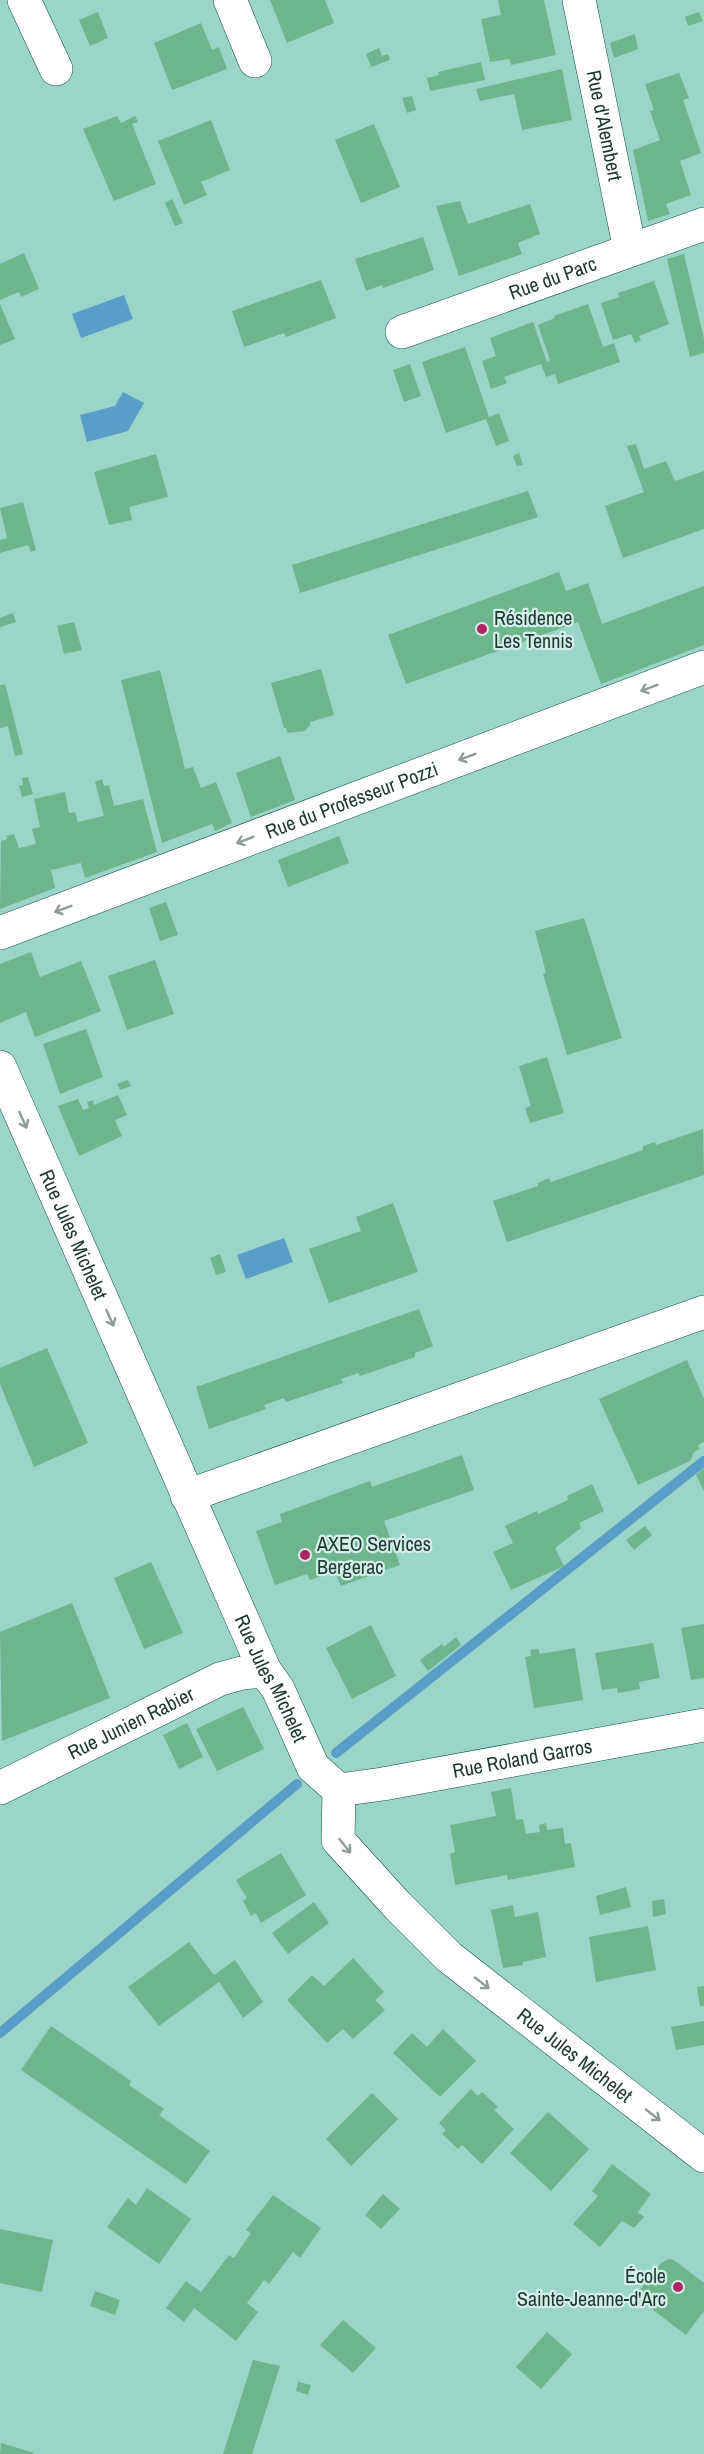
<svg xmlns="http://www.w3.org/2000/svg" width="704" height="2454" viewBox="0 0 704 2454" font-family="'Archivo Narrow',sans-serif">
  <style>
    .water { fill: #599dc9 }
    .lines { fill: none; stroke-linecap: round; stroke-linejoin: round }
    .stream { stroke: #599dc9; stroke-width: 10 }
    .building { fill: #6db58c }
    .minor-casing { stroke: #124f44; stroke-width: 34 }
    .minor { stroke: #fff; stroke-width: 33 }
    .oneway { stroke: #8f9b98 }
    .poi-dot { fill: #af2464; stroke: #d3efe8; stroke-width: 2 }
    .labels { text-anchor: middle; stroke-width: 4.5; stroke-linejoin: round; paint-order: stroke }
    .street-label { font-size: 20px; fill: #1f3731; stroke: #d3efe8 }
    .poi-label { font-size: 20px; fill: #1f3731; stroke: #d3efe8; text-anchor: start }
  </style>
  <rect width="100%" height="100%" fill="#9bd5c7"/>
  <path class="water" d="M124,295L133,319L81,338L72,314Z
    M123,392L144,403L128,431L87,442L80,415L115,406Z
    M284,1238L293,1262L246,1279L237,1255Z"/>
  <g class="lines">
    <path class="stream" d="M336,1753L704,1461
      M0,2033L297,1784"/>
  </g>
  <path class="building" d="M270,0H325L334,23L287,43Z
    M498,0H544L556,55L511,65L509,59L490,62L481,19L501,15Z
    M98,12L108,38L90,46L79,20Z
    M699,12L703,21L688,26L685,17Z
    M201,23L212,50L219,47L227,69L172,90L154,43Z
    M635,34L638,49L614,58L610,43Z
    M379,48L382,56L388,54L390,60L371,67L366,54Z
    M481,62L485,80L430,91L427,78L439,75L438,72Z
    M562,69L572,120L522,130L514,94L480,101L476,89Z
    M679,73L689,98L683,100L701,153L680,161L691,195L666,204L670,214L648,221L633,150L660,140L650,111L654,110L645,84Z
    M412,96L416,110L407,113L402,98Z
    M117,116L121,123L135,116L138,122L132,124L156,184L114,201L83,129Z
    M211,120L230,170L201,182L207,195L184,205L158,141Z
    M374,124L400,187L361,203L335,140Z
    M172,199L183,223L175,226L165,203Z
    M460,201L468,224L530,204L540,234L518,243L522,254L459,276L436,206Z
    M423,237L434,270L383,288L382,285L366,291L355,259Z
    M24,253L39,289L21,297L19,292L0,300V264Z
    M684,254L704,339V353L690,357L667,259Z
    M321,280L336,318L286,337L284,333L244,347L232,311Z
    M654,281L669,324L639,336L641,340L635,343L631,334L613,340L601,303L620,297L618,293Z
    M0,304L15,339L0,345Z
    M588,304L603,347L614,343L620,362L558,384L555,374L546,377L541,364L504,377L507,383L491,389L482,361L496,356L490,338L533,322L547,362L550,360L538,325L555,318L554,316Z
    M465,347L489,417L499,413L509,441L496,446L486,419L446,433L422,362Z
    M410,364L421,396L404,402L393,370Z
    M636,444L644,469L666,461L675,481L704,471V529L623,558L605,506L644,492L627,446Z
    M519,453L523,465L517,466L513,456Z
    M156,454L168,497L129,507L132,520L109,525L94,472Z
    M528,491L538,517L300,593L292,565Z
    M23,502L36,550L31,552L28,545L0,553V540L7,538L0,508Z
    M559,572L566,591L588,583L602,624L704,586V645L601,684L578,622L406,684L388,635Z
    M13,613L16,622L0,627V618Z
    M74,622L82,650L64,654L57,626Z
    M321,669L334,715L310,722V725L305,731L287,733L286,728H284L271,683Z
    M160,670L185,769L193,767L201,788L216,782L232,823L215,831L212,824L162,843L121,680Z
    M5,684L23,754L15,756L8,726L0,728V685Z
    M280,756L295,800L251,817L236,773Z
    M28,777L33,794L22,797L19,786L23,785L22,778Z
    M102,779L104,786L109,785L114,806L143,799L157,852L85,878L81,863L51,870L55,888L0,909L1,841L7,839L6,836L14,834L19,848L36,844L32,829L40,827L34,799L65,792L69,813L75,812L78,822L104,816L95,782Z
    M339,836L349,863L288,887L278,860Z
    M166,902L178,935L160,941L149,908Z
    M584,918L622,1038L567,1055L543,974L546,973L535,931Z
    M31,952L40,977L81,961L101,1011L35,1037L26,1012L0,1023V964Z
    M155,960L174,1014L127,1030L108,976Z
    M86,1029L103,1077L60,1094L43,1044Z
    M547,1057L564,1113L530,1123L525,1108L531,1106L519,1066Z
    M128,1080L131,1086L120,1090L117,1084Z
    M118,1095L127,1115L115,1120L122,1136L79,1156L58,1106L78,1099L83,1110L89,1108L87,1102L93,1100L94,1105Z
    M703,1129L704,1175L507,1242L493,1201L538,1186V1183L549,1178L551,1182L643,1150V1146L655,1142L656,1145Z
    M393,1203L418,1272L329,1303L309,1249L361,1231L356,1217Z
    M220,1254L226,1272L216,1275L210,1258Z
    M419,1309L433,1346L415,1353V1357L360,1376L358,1373L341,1379L343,1383L286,1402L284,1398L264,1405L266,1409L209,1429L196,1387Z
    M47,1348L88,1443L34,1467L0,1384V1368Z
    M687,1360L704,1399V1442L698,1445L700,1449L694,1452L690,1461L638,1485L599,1399Z
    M462,1455L474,1490L384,1521L400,1565L341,1586L335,1571L310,1580L307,1574L275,1585L256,1531L282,1522L280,1514L370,1481L372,1487Z
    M704,1468V1491L696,1475Z
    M592,1484L604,1511L579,1523L581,1528L555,1548L564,1566L511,1590L493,1552L513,1543L505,1526L537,1511L538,1514L568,1500L567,1496Z
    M645,1526L652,1535L634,1550L626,1540Z
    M151,1562L183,1633L144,1649L114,1578Z
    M72,1603L110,1698L2,1741L0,1632Z
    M704,1624V1678L691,1680L681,1628Z
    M371,1625L396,1676L352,1699L326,1648Z
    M456,1637L461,1645L428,1671L420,1660L442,1644L444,1647Z
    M653,1643L660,1678L639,1682L640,1689L618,1693L617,1688L602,1690L595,1653Z
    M575,1648L583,1700L534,1708L525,1657L531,1656L530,1650L538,1649L540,1654Z
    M243,1707L264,1749L217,1771L196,1729Z
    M187,1723L203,1757L179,1769L163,1735Z
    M511,1788L516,1820L523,1819L526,1834L540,1832L539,1825L546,1823L547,1830L563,1828L565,1844L571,1843L575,1867L508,1880L507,1875L455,1885L450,1854L455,1852L450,1825L496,1816L491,1792Z
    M281,1853L306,1895L261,1923L256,1913L251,1916L243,1901L247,1898L236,1880Z
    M626,1887L631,1907L600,1915L596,1896Z
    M664,1899L666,1914L653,1917L652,1901Z
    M314,1902L329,1923L288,1954L272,1933Z
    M513,1905L515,1917L538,1912L546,1957L523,1962V1965L503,1968L491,1910Z
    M648,1926L656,1970L596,1982L589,1937Z
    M189,1942L214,1975L235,1960L263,2002L243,2018L219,1982L159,2026L128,1987Z
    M353,1958L384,1992L375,2000L385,2010L353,2039L343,2029L327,2043L287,2000L312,1975L324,1986Z
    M704,1986V2006H700L697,1987Z
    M704,2021V2045L676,2050L671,2027Z
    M51,2026L131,2081L129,2085L164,2109L159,2115L210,2151L186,2184L21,2070Z
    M443,2029L476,2061L440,2097L393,2053L412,2033L427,2047Z
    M471,2089L478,2096L482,2092L498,2107L494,2110L514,2129L482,2164L462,2145L458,2149L442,2134L446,2130L439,2123Z
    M372,2093L398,2119L351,2166L326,2139Z
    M548,2112L589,2149L551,2191L510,2153Z
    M612,2164L651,2194L638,2212L644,2217L634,2228L622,2221L600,2247L573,2224L598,2196L592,2191Z
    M147,2188L191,2219L159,2264L107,2227L128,2198L136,2205Z
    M383,2194L400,2209L381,2229L365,2215Z
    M273,2195L321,2228L300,2258L293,2252L269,2284L264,2280L247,2303L258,2312L236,2341L194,2308L184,2322L166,2308L186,2281L201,2292L229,2255L234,2258L251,2233L246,2230Z
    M0,2229L53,2240L42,2292L0,2283Z
    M669,2259L674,2260L704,2283V2311L686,2335L635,2296L661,2263Z
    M95,2291L120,2300L115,2315L90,2306Z
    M343,2320L376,2348L353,2373L320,2345Z
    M547,2332L572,2354L541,2389L516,2367Z
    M253,2360L280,2366L252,2454H223Z
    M298,2382L311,2385L308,2395L296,2391Z
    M1,2443L34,2453L33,2454H0Z"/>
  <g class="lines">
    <defs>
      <g id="minor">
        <path d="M24,0L56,69"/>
        <path d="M230,0L255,61"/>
        <path id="s1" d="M579,0L630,250"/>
        <path id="s2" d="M402,332L704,224"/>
        <path id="s3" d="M0,933L704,667"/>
        <path id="s4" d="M0,1067L265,1671L278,1689L313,1767L339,1790L338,1840L397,1905L449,1957L704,2156"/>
        <path d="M187,1496L704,1312"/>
        <path id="s5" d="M0,1788L220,1679L242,1673L265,1671"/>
        <path id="s6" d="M339,1790L383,1784L704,1725"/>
      </g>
    </defs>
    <use href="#minor" class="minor-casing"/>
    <use href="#minor" class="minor"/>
  </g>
  <defs><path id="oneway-shaft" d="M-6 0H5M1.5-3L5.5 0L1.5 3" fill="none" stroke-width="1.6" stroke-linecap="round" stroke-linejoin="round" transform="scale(1.5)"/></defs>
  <g class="oneway">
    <use href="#oneway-shaft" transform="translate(649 688) rotate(159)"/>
    <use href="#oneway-shaft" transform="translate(467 757) rotate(159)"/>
    <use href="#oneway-shaft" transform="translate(245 840) rotate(159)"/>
    <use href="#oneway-shaft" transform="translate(63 909) rotate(159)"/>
    <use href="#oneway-shaft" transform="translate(23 1120) rotate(66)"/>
    <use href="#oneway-shaft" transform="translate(110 1318) rotate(66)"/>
    <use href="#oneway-shaft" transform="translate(345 1846) rotate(51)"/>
    <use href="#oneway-shaft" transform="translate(482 1983) rotate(38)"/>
    <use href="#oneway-shaft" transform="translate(653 2115) rotate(38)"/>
  </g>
  <g class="poi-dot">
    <circle cx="482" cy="629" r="6"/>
    <circle cx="305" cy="1555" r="6"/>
    <circle cx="678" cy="2287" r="6"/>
  </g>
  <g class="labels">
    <g class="street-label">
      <text dy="7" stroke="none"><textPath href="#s1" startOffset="128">Rue d'Alembert</textPath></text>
      <text dy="7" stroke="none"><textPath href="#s2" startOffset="160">Rue du Parc</textPath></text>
      <text dy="7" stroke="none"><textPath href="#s3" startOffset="376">Rue du Professeur Pozzi</textPath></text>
      <text dy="7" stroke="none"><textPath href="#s4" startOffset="183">Rue Jules Michelet</textPath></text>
      <text dy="7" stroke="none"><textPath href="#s4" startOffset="669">Rue Jules Michelet</textPath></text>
      <text dy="7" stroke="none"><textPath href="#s5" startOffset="146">Rue Junien Rabier</textPath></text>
      <text dy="7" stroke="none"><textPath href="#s6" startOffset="186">Rue Roland Garros</textPath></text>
      <text dy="7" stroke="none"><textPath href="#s4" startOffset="1173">Rue Jules Michelet</textPath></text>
    </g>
    <g class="poi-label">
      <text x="494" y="625">Résidence<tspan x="494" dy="23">Les Tennis</tspan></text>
      <text x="317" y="1551">AXEO Services<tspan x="317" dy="23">Bergerac</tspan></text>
      <text x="666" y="2283" text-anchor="end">École<tspan x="666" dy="23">Sainte-Jeanne-d'Arc</tspan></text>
    </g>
  </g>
</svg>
